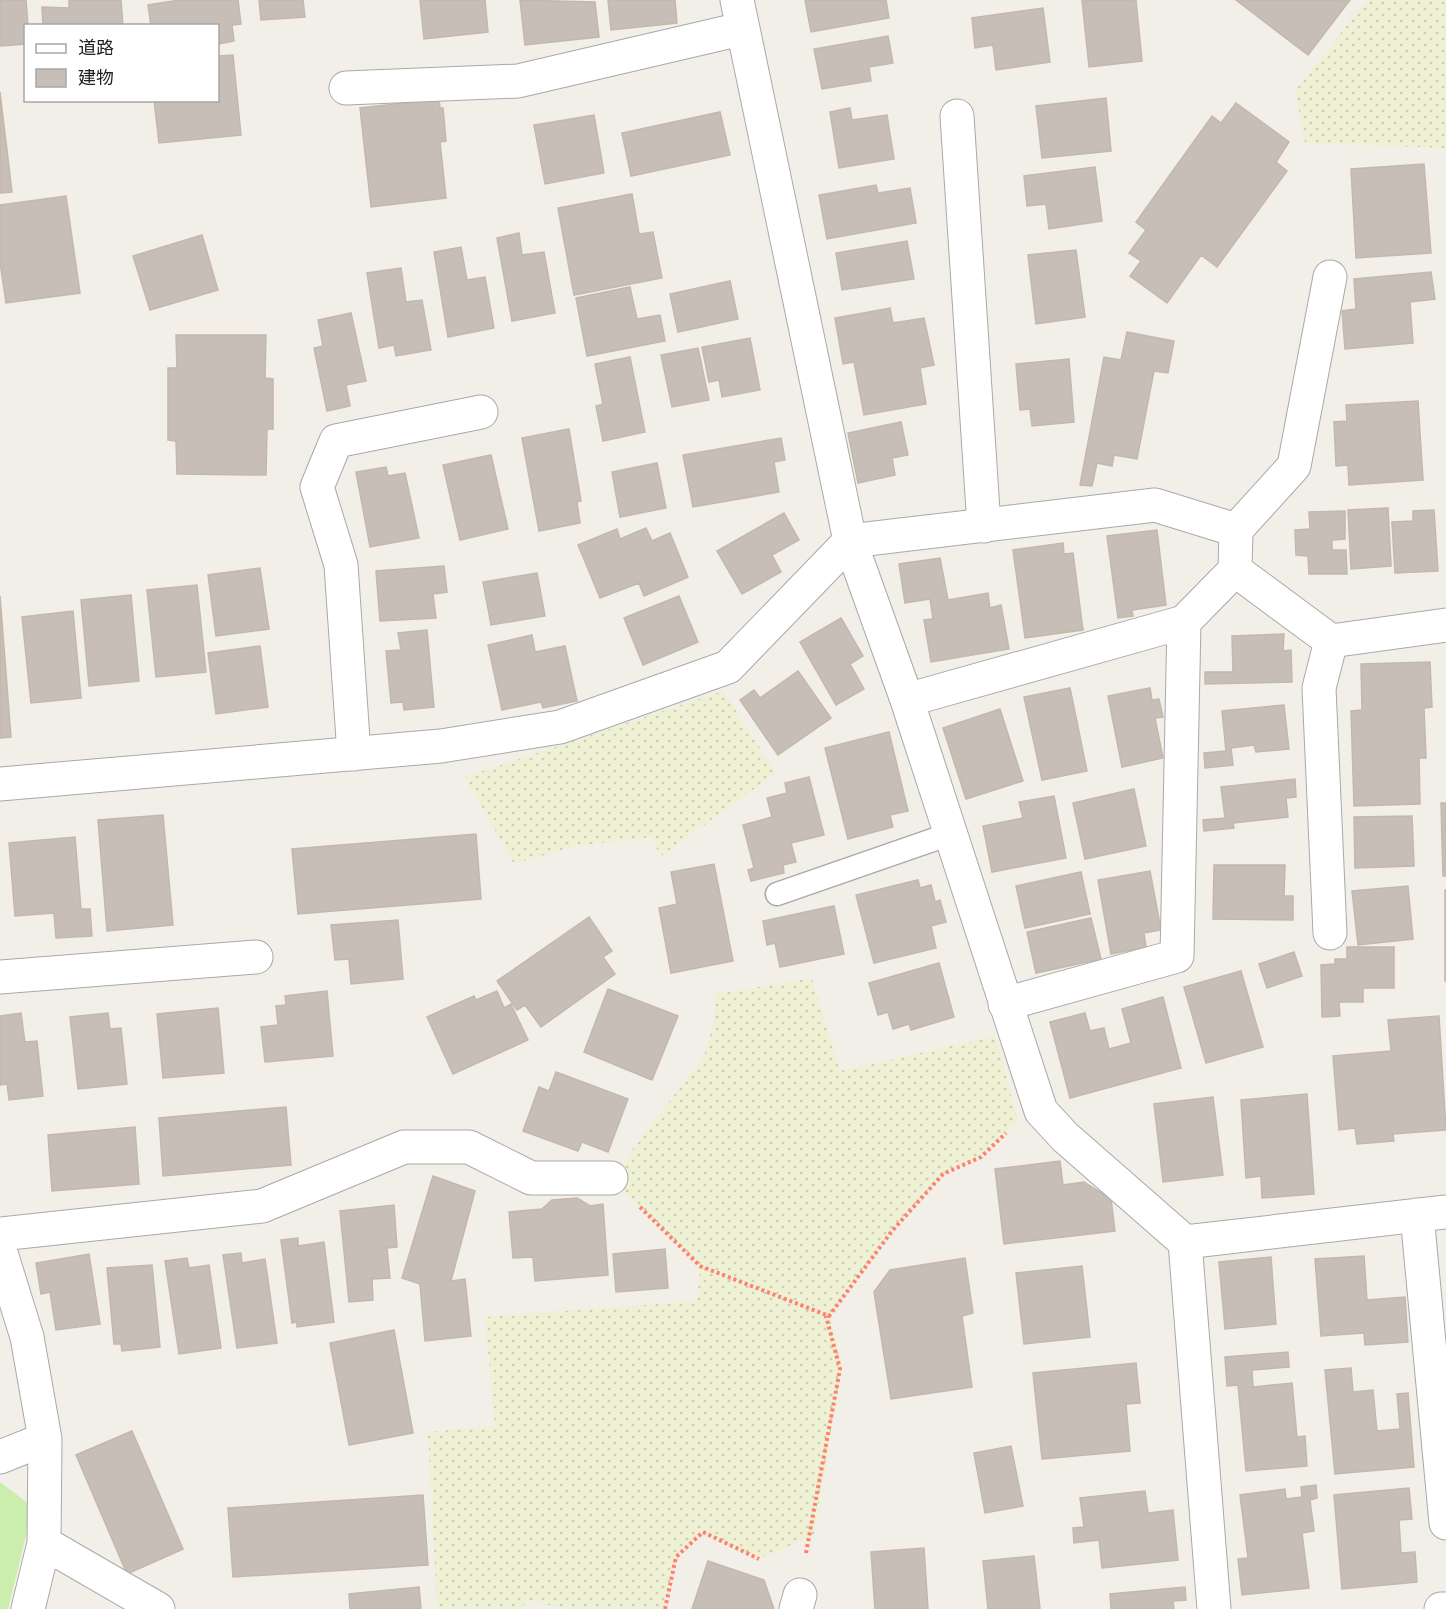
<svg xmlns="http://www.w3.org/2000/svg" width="1446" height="1609" viewBox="0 0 1446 1609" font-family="Karla,'Noto Sans JP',sans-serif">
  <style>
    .farmland { fill: url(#farmland-dots) }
    .grass { fill: #cbedae }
    .building { fill: #c7bfb7; stroke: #c5b7aa; stroke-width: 1.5 }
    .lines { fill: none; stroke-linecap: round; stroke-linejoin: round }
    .service-casing { stroke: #a9a9a9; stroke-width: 25 }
    .minor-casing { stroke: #a9a9a9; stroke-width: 35 }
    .path { stroke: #ff806d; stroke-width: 4; stroke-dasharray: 3 3; stroke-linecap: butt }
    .service { stroke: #fff; stroke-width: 22 }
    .minor { stroke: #fff; stroke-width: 33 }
  </style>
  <defs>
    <pattern id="farmland-dots" width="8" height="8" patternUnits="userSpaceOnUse" patternTransform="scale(1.5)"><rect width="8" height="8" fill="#eef1d4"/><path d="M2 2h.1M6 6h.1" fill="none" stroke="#ccceb6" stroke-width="1.8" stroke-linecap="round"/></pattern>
  </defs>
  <rect width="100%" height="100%" fill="#f2efe8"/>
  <path class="farmland" d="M1367,0H1446V148L1305,143L1295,91Z
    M723,691L776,773L660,857L652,837L575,846L514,864L465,777Z
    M812,978L840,1071L995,1036L1018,1121L981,1157L943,1174L892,1231L829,1316L842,1364L814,1535L759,1559L703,1532L676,1557L665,1609H564L527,1599L523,1609H437L428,1432L495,1426L485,1317L697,1301L700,1266L611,1178L704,1056L713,1025L716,994Z"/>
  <path class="grass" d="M0,1482L33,1507L8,1609H0Z"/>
  <path class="building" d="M0,0H26L28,26H26V44L0,46Z
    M69,0H121L123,26H43L42,7L69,8Z
    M180,0H238L241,24L232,25L234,41L218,44V26H151L148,5Z
    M259,0H303L305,17L261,20Z
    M420,0H485L488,32L424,39Z
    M520,0L595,2L599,37L525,45Z
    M608,0H675L677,23L611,30Z
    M805,0H886L889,18L811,32Z
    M1082,0H1136L1142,61L1089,67Z
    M1236,0H1350L1308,55Z
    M1043,8L1050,62L996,70L993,45L975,48L972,18Z
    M888,36L893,63L869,67L871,81L822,89L814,49Z
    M233,55L241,135L159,143L154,100H218V56Z
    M0,92L12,192L0,193Z
    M1106,98L1111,151L1042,158L1036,106Z
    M439,99L440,108H443L446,141L440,142L446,198L371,207L360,108Z
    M1236,103L1289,142L1276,162L1287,171L1217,267L1201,255L1167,303L1130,276L1141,261L1129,253L1146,230L1136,222L1212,116L1221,123Z
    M850,108L852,120L887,115L894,159L839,168L830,112Z
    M720,112L730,155L631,176L622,133Z
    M594,115L604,173L545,184L534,125Z
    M1424,164L1431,253L1356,258L1351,169Z
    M1095,167L1102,221L1049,229L1046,204L1027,206L1024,176Z
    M876,185L878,193L910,188L916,223L827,239L819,195Z
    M632,194L639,234L653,232L662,278L574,295L558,208Z
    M66,196L80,293L6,303L0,262V205Z
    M519,233L522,255L544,252L555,313L512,321L497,238Z
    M202,235L218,290L150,310L133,256Z
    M907,241L914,279L842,290L836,253Z
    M461,247L467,280L485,277L494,328L448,337L434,252Z
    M1076,250L1085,317L1036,324L1028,255Z
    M401,268L406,302L422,300L431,350L396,356L394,345L379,348L367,273Z
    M1431,272L1435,299L1410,302L1413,343L1345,349L1342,311L1356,309L1354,279Z
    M730,281L738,319L678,332L670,294Z
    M630,287L637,319L660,315L665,341L587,356L576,298Z
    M890,308L893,323L924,318L934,365L920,368L926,404L864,415L854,362L843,364L835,318Z
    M351,313L366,381L346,385L350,406L327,411L314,348L323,346L318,320Z
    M1127,332L1174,341L1168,373L1154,371L1137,459L1114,455L1112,466L1097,463L1092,486L1080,485L1104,357L1121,360Z
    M176,335H266L265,378L273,379V429H267L266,475L177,474L176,441L168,440V368H177Z
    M750,338L760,390L722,397L719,380L709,382L702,347Z
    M698,348L709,400L672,407L661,355Z
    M630,357L645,432L603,441L596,406L603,404L595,364Z
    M1069,359L1074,422L1032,426L1030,409L1020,410L1016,364Z
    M1418,401L1423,480L1349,485L1348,465L1336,466L1334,422L1347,421L1346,405Z
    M901,422L908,455L892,458L895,475L858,483L848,433Z
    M569,429L581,501L577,502L580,523L539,531L522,438Z
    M781,438L785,460L774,462L779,492L693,507L683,455Z
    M491,455L508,529L460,540L443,465Z
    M657,463L666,508L620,517L612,472Z
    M386,467L388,476L405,473L419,538L370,547L356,472Z
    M1388,508L1391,566L1351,569L1348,510Z
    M1434,510L1438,571L1395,573L1392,522L1413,521V511Z
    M1345,511V539L1332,540V550H1346L1347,574H1309L1308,556L1296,555L1295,530L1310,529L1309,512Z
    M784,513L799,540L772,555L781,572L742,594L717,551Z
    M646,528L652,541L670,533L688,577L644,596L639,583L600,598L578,545L617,529L620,539Z
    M1157,530L1166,605L1132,610L1133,616L1118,618L1107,536Z
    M1063,543L1064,554L1073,553L1083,630L1025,638L1013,550Z
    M940,558L948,600L988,593L990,608L1001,605L1009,649L931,662L924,620L933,619L930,599L905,603L899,564Z
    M444,566L447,592L433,594L436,618L380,621L376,571Z
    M260,568L269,629L216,636L208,575Z
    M537,573L545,616L491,625L483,582Z
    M197,585L206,672L156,677L147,590Z
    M131,595L139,681L89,686L81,600Z
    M0,596L11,737L0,738Z
    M679,596L698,642L643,665L624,618Z
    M73,611L81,698L31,703L22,617Z
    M841,618L863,656L850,664L864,689L836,705L800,642Z
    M427,630L434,707L404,710L403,702L391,703L386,651L401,650L398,633Z
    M1284,634L1283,651L1291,650L1292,682L1205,684V672H1233L1232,636Z
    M532,635L535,652L565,646L577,701L543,708L541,702L502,710L488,645Z
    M260,646L268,707L216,714L208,653Z
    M1430,662L1432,707L1424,708L1426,758H1419L1420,804L1354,806L1351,711L1362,710L1361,664Z
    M798,671L831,718L778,755L740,700L754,690L760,698Z
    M1070,688L1087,771L1042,780L1024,697Z
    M1150,688L1152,700L1159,699L1163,717L1155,718L1163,758L1122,767L1108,696Z
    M1284,705L1289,749L1256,752L1254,745L1231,748L1233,765L1205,768L1204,753L1226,751L1222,711Z
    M1000,709L1023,781L966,799L943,728Z
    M889,732L908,811L890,815L893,827L848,839L825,748Z
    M809,777L824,835L791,843L796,862L783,865L784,873L751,881L748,870L754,868L743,825L772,817L767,798L787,793L785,783Z
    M1295,779L1296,797L1286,798L1288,817L1233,823L1234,828L1204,831L1203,820L1225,818L1221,787Z
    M1134,789L1146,846L1085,859L1073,803Z
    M1054,796L1066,858L992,872L983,826L1023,818L1019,802Z
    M1441,803H1446V876H1443Z
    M163,815L173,925L107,931L98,820Z
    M1412,816L1414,866L1355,868L1354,817Z
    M476,834L481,899L298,914L292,849Z
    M75,837L81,909H90L92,936L56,938L54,913L15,916L9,843Z
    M714,864L733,961L671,973L659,908L677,904L671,872Z
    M1214,865H1285L1284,896H1293V920L1213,919Z
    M1150,871L1161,930L1144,933L1146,947L1111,954L1098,880Z
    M1081,872L1090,914L1025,928L1016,886Z
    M918,880L920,888L931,885L935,902L940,900L946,922L931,926L936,948L874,963L856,895Z
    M1408,886L1413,939L1358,945L1352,891Z
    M1445,890H1446V981H1445Z
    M834,906L844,954L780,967L775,943L767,945L763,921Z
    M589,917L612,951L603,957L615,974L541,1027L525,1005L517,1010L497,981Z
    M1091,918L1101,959L1036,973L1027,932Z
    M398,920L403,979L351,984L349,959L335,960L331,925Z
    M1347,947H1394V988H1363V1002H1339L1340,1016L1322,1017L1321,965L1335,964V959H1347Z
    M1294,952L1302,976L1267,988L1259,964Z
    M939,963L954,1017L911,1030L909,1024L893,1029L888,1012L878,1015L869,983Z
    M1241,971L1263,1047L1206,1063L1184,987Z
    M608,989L678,1016L652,1080L584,1052Z
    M327,991L333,1056L265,1062L261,1027L278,1025L276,1006L286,1005L285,996Z
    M497,991L504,1008L511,1004L528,1040L453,1074L427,1017L474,996L476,1000Z
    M1163,997L1181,1068L1070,1098L1050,1022L1085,1013L1090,1031L1104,1028L1109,1049L1131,1043L1122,1009Z
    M218,1008L224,1073L163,1078L157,1014Z
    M21,1013L25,1042L37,1041L43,1096L9,1100L7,1084L0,1085V1016Z
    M108,1013L110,1029L121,1028L127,1084L78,1089L70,1017Z
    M1439,1016L1446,1130L1393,1134L1394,1141L1357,1144L1355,1128L1339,1130L1333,1056L1391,1051L1388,1020Z
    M556,1072L628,1099L608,1152L582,1142L578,1151L523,1131L539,1087L549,1091Z
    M1307,1094L1314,1194L1262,1198L1261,1176L1246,1178L1241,1100Z
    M1213,1097L1223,1175L1163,1182L1154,1104Z
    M286,1107L291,1165L163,1176L159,1118Z
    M135,1127L139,1184L52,1191L48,1135Z
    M1060,1161L1063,1185L1084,1182L1111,1199L1115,1231L1004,1244L995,1169Z
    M433,1176L475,1191L451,1281L465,1279L471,1336L425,1341L420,1284L402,1278Z
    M577,1198L590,1206L603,1204L608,1275L535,1281L533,1257L513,1258L509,1212L542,1209L552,1200Z
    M394,1205L397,1247L387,1248L390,1278L372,1279L373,1300L349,1302L340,1211Z
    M298,1238V1246L324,1242L334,1322L297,1327V1322L292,1323L281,1240Z
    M665,1249L668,1288L616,1292L613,1254Z
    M241,1253L242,1263L265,1259L277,1343L237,1348L223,1255Z
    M89,1254L100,1324L56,1330L50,1292L41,1294L36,1263Z
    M1364,1256L1367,1300L1405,1297L1408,1342L1365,1345L1364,1333L1321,1336L1315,1259Z
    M1271,1257L1276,1324L1225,1329L1219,1262Z
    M187,1258L189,1268L209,1265L221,1348L179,1354L165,1261Z
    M965,1258L973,1313L962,1316L972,1387L891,1399L874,1292L890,1270Z
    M152,1265L160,1347L122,1351L121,1344H114L107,1268Z
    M1082,1266L1090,1337L1024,1344L1016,1273Z
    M394,1330L413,1433L349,1445L330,1343Z
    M1288,1352L1289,1367L1252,1370L1253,1387L1292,1383L1297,1437L1305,1436L1307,1466L1246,1471L1238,1385L1227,1386L1225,1357Z
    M1136,1363L1140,1403L1126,1404L1130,1451L1042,1459L1033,1373Z
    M1351,1368L1353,1392L1373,1390L1377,1431L1400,1429L1397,1394L1408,1393L1414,1467L1335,1474L1325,1370Z
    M132,1431L183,1549L127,1574L76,1455Z
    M1011,1446L1023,1506L985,1513L974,1453Z
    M1316,1485L1317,1498L1310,1500L1314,1531L1302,1533L1309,1588L1242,1595L1238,1559L1248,1558L1240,1495L1285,1489L1286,1499L1302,1497L1301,1487Z
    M1409,1488L1412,1519L1399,1520L1401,1553L1415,1552L1417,1582L1342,1589L1334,1495Z
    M1145,1491L1148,1513L1173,1510L1178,1560L1102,1568L1099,1540L1074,1543L1073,1528L1084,1527L1080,1498Z
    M423,1495L428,1565L233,1577L228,1508Z
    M924,1548L928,1609H875L871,1552Z
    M1034,1556L1040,1609H988L983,1561Z
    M708,1561L764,1580L774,1609H692Z
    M419,1587L421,1609H350L349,1594Z
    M1185,1587L1186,1600L1173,1601L1174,1609H1111L1110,1594Z"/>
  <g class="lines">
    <defs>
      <path id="service" d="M777,894L950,834"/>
      <path id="minor" d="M737,0L850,541L907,700L1041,1111L1065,1137L1185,1242L1446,1212
        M346,88L518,81L741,29
        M957,116L984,526
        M1236,530L1294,466L1330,277
        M907,700L1184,622L1235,570
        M354,754L341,565L317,487L336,441L481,412
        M0,784L441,746L560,727L728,667L850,541L1155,505L1236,530L1235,570L1331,641L1446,625
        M1330,933L1319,688L1331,641
        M0,977L256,957
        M1005,1004L1177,956L1184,622
        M1417,1215L1446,1523
        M0,1234L262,1206L404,1147H469L531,1178H611
        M1185,1242L1214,1609
        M0,1250L27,1337L45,1439L44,1543L28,1609
        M0,1457L45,1439
        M44,1543L158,1609
        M796,1609L800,1595
        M1441,1609H1446"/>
    </defs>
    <use href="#service" class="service-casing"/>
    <use href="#minor" class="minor-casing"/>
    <path class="path" d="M640,1207L700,1266L829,1316L892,1231L943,1174L981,1157L1006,1133
      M806,1553L840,1369L826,1316
      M665,1609L676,1557L703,1532L759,1559"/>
    <use href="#service" class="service"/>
    <use href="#minor" class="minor"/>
  </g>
  <rect x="24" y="24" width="195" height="78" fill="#ffffff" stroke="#a7a7a7" stroke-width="1.5"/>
  <rect x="36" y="44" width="30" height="9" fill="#ffffff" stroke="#a7a7a7" stroke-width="1.5"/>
  <text x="78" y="54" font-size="18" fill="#222222">道路</text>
  <rect x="36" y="69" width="30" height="18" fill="#c7bfb7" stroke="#a7a7a7" stroke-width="1.5"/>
  <text x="78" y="84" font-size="18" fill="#222222">建物</text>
</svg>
